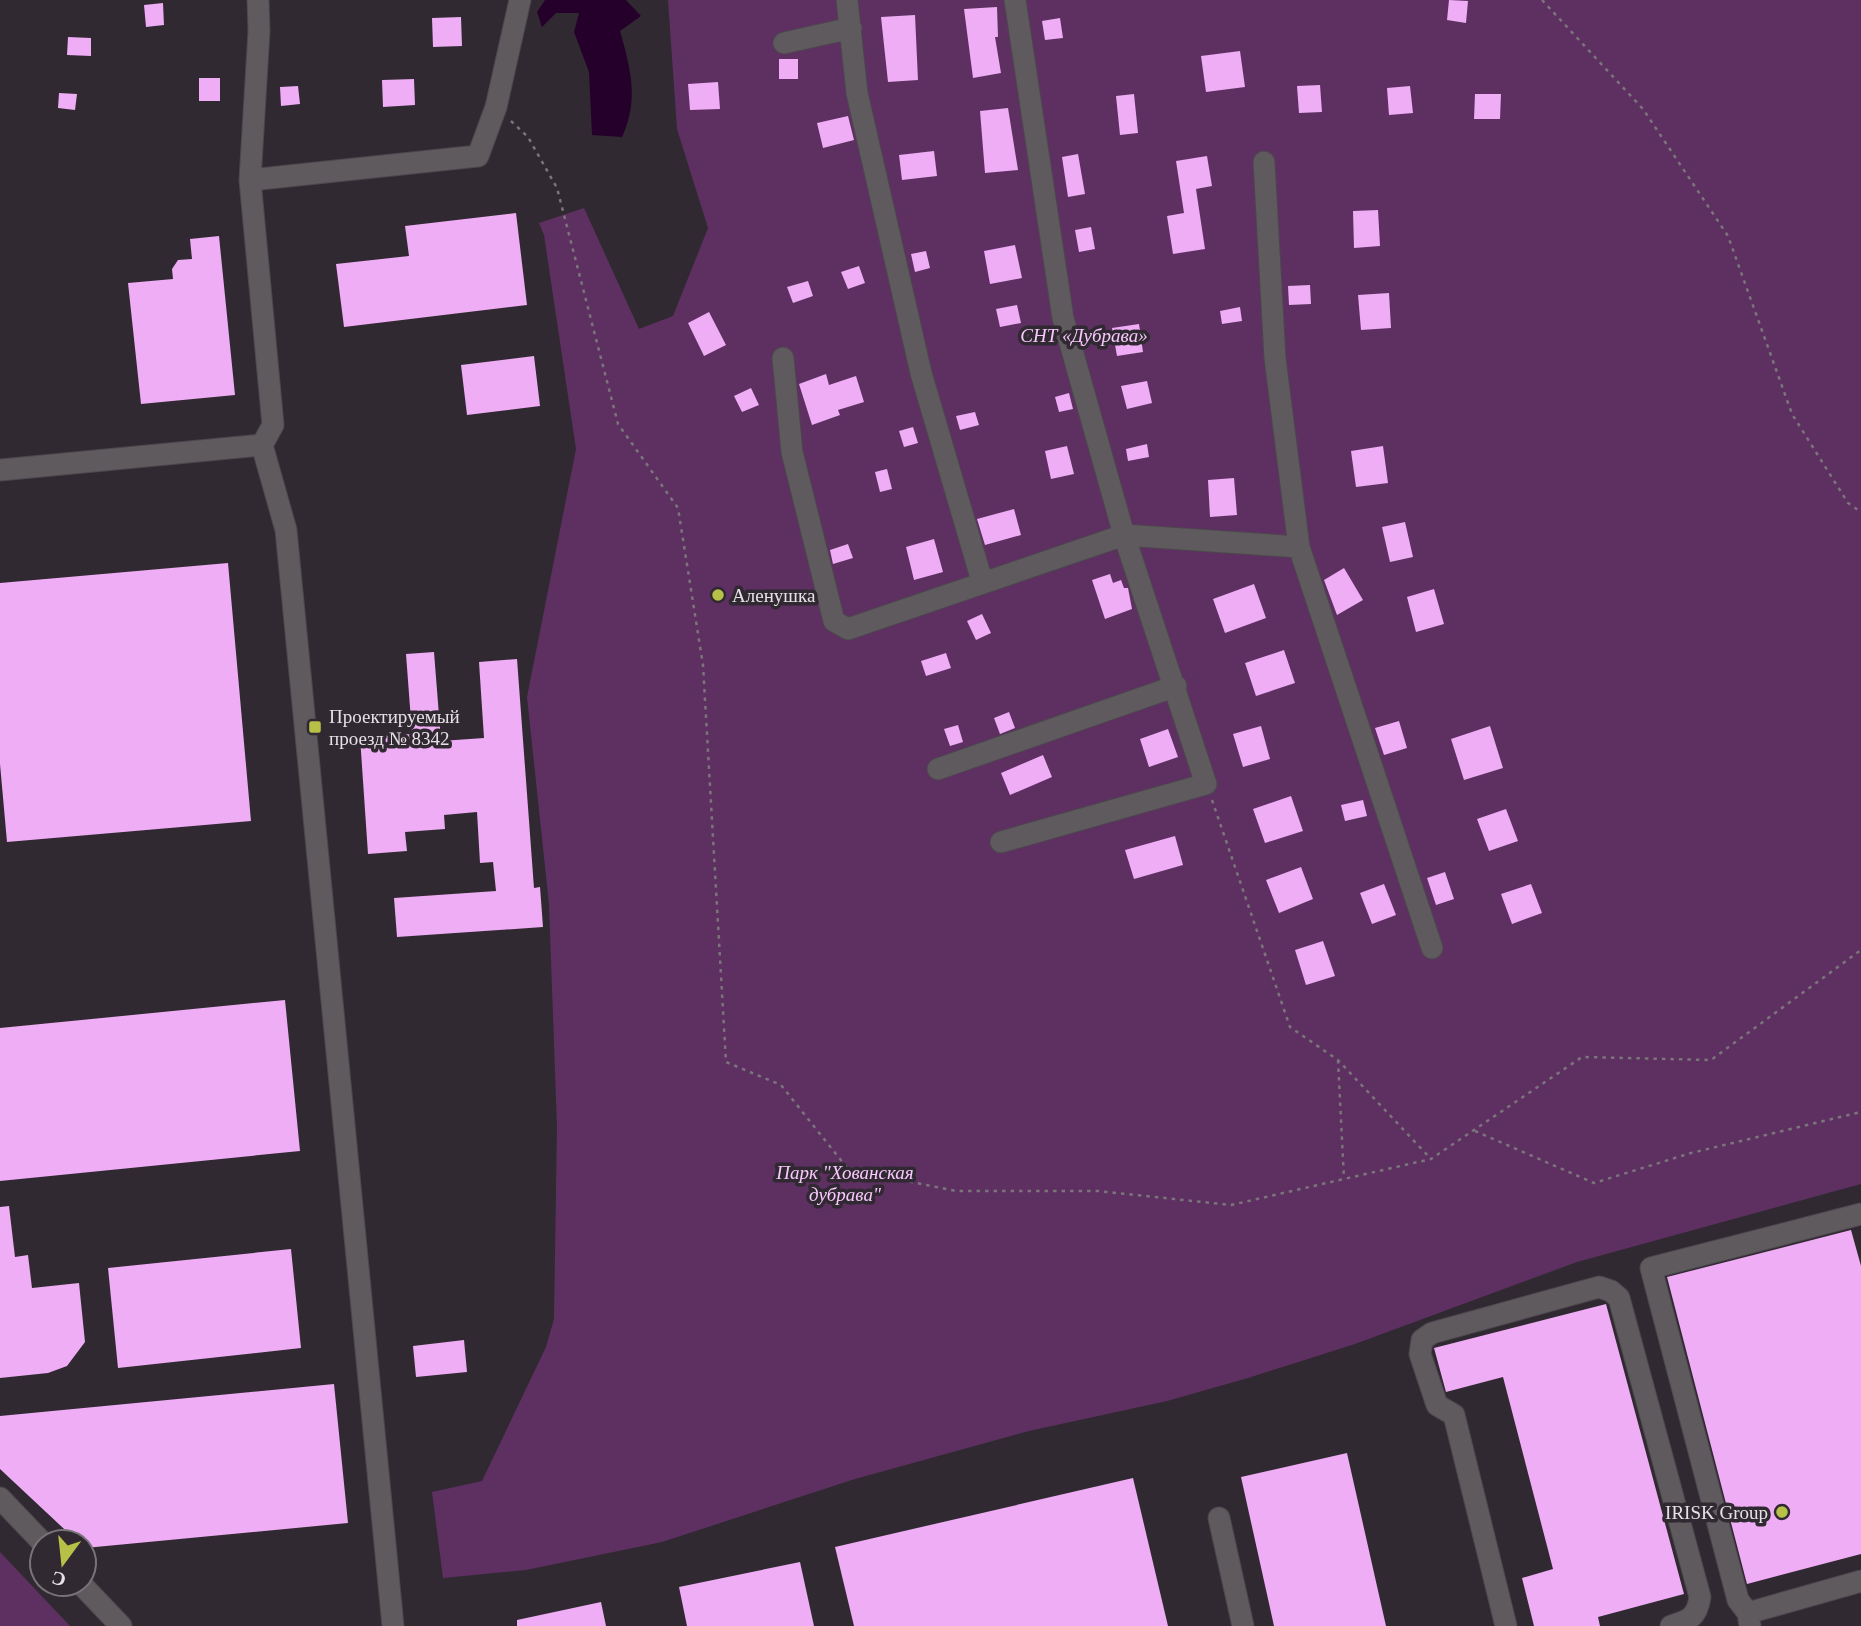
<svg xmlns="http://www.w3.org/2000/svg" width="1861" height="1626" viewBox="0 0 1861 1626" font-family="'Times New Roman',serif">
  <style>
    .green { fill: #5e3062 }
    .water { fill: #25002a }
    .building { fill: #eeadf4 }
    .lines { fill: none; stroke-linecap: round; stroke-linejoin: round }
    .minor-casing { stroke: #4d464e; stroke-width: 23 }
    .path { stroke: #7b757b; stroke-width: 2.5; stroke-dasharray: 3.5 5; stroke-linecap: butt }
    .minor { stroke: #5e5a5e; stroke-width: 21 }
    .poi-dot { fill: #b7c148; stroke: #302931; stroke-width: 2.5 }
    .labels { text-anchor: middle; stroke-width: 7; stroke-linejoin: round; paint-order: stroke }
    .park-label { font-size: 19px; font-style: italic; fill: #f9c8fe; stroke: #302931 }
    .poi-label { font-size: 19px; fill: #e6e1e6; stroke: #302931; text-anchor: start }
  </style>
  <rect width="100%" height="100%" fill="#302931"/>
  <path class="green" d="M668,0H1861V1184L1577,1262L1355,1344L1248,1378L1167,1401L1029,1431L855,1479L662,1542L526,1570L443,1578L432,1492L482,1481L546,1347L554,1319L557,1127L549,904L527,697L576,449L544,235L539,223L584,208L639,329L673,316L708,228L677,129Z
    M0,1552L70,1626H0Z"/>
  <path class="water" d="M545,0H626L641,16L620,31C631,70 639,100 622,137L592,135L589,72L574,32L579,13H556L542,27L537,12Z"/>
  <path class="building" d="M1449,0L1468,1L1466,23L1447,20Z
    M163,3L164,25L146,27L144,5Z
    M997,7L998,37H995L1001,73L973,78L964,9Z
    M915,15L918,80L888,82L881,17Z
    M461,17L462,46L433,47L432,18Z
    M1060,18L1063,38L1045,40L1042,21Z
    M68,37L91,38V56L67,55Z
    M1240,51L1245,87L1206,92L1201,56Z
    M779,59H798V79H779Z
    M199,78H220V101H199Z
    M414,79L415,105L383,107L382,80Z
    M718,82L720,109L690,110L688,84Z
    M1320,85L1322,112L1299,113L1297,86Z
    M298,86L300,104L281,106L280,87Z
    M1410,86L1413,113L1389,115L1387,88Z
    M59,93L77,94L75,110L58,108Z
    M1134,94L1138,133L1120,135L1116,96Z
    M1475,94H1501L1500,119H1474Z
    M1008,108L1018,170L985,173L980,111Z
    M848,116L854,140L823,148L817,123Z
    M934,151L937,176L902,180L899,155Z
    M1078,154L1085,194L1068,197L1062,157Z
    M1207,156L1212,186L1196,189L1205,249L1173,254L1167,216L1184,213L1176,161Z
    M1378,210L1380,246L1354,248L1353,211Z
    M516,213L527,305L344,327L336,264L409,256L405,226Z
    M1091,227L1095,249L1079,252L1075,230Z
    M219,236L235,395L141,404L128,283L173,279L172,269L178,260L192,259L190,239Z
    M1015,245L1022,278L990,284L984,251Z
    M926,251L930,268L915,272L911,254Z
    M859,266L865,283L848,289L841,272Z
    M808,281L813,296L793,303L787,287Z
    M1310,285L1311,304L1289,305L1288,286Z
    M1389,293L1391,328L1361,330L1358,295Z
    M1017,305L1021,323L1000,327L996,309Z
    M1240,307L1242,321L1222,324L1220,311Z
    M709,312L726,345L704,356L688,323Z
    M1139,324L1143,352L1117,356L1112,328Z
    M534,356L540,406L467,415L461,365Z
    M826,374L829,385L856,376L864,402L838,410L840,415L812,425L799,384Z
    M1147,381L1152,403L1127,409L1121,386Z
    M751,388L759,405L742,412L734,396Z
    M1069,393L1073,409L1059,412L1055,397Z
    M975,412L979,425L960,430L956,416Z
    M913,427L918,443L904,447L899,431Z
    M1147,444L1149,457L1128,461L1126,449Z
    M1067,446L1074,474L1051,479L1045,451Z
    M1383,446L1388,483L1356,487L1351,451Z
    M887,469L892,489L880,492L875,472Z
    M1234,478L1237,515L1210,517L1208,480Z
    M1014,509L1021,535L985,545L977,519Z
    M1405,522L1413,557L1390,562L1382,527Z
    M934,539L943,572L914,580L906,547Z
    M848,544L853,558L833,564L830,550Z
    M228,563L251,821L7,842L0,764V583Z
    M1344,568L1363,600L1337,615L1324,580Z
    M1110,574L1113,583L1121,580L1124,588H1128L1132,609L1105,619L1092,580Z
    M1254,584L1266,618L1225,633L1213,599Z
    M1434,589L1444,624L1416,632L1407,597Z
    M982,614L991,633L976,640L967,621Z
    M1284,650L1295,683L1256,696L1245,663Z
    M434,652L441,741L484,738L479,662L517,659L534,888L540,887L543,927L397,937L394,898L496,891L493,862L480,863L477,812L444,815L445,829L405,832L407,851L368,854L360,737L412,734L406,654Z
    M946,653L951,668L926,676L921,661Z
    M1009,712L1015,728L1000,734L994,718Z
    M1399,721L1407,748L1384,755L1375,728Z
    M958,725L963,742L950,746L944,729Z
    M1261,726L1270,759L1243,767L1233,734Z
    M1490,726L1503,768L1464,780L1451,739Z
    M1168,729L1178,757L1149,767L1140,739Z
    M1043,755L1052,777L1010,795L1001,773Z
    M1291,796L1303,831L1265,843L1253,809Z
    M1363,800L1367,816L1345,821L1341,805Z
    M1506,809L1518,841L1489,851L1477,819Z
    M1175,836L1183,865L1134,879L1125,850Z
    M1301,867L1313,899L1279,913L1266,880Z
    M1445,872L1454,899L1436,905L1427,878Z
    M1384,884L1396,915L1372,924L1360,893Z
    M1531,884L1542,913L1512,924L1501,894Z
    M1323,941L1335,976L1306,985L1295,950Z
    M285,1000L300,1151L0,1181V1028Z
    M9,1206L15,1257L28,1255L32,1288L79,1283L85,1342L67,1366L48,1373L0,1378V1207Z
    M1851,1230L1861,1266V1554L1747,1584L1667,1277Z
    M291,1249L301,1348L118,1368L108,1268Z
    M1606,1304L1684,1594L1598,1617L1600,1626H1534L1522,1578L1553,1569L1503,1377L1446,1392L1434,1348Z
    M464,1340L467,1372L416,1377L413,1346Z
    M334,1384L348,1523L85,1548L84,1542H78L0,1469V1416Z
    M1347,1453L1386,1626H1274L1241,1477Z
    M1133,1478L1168,1626H854L835,1547Z
    M800,1562L814,1626H687L679,1587Z
    M601,1602L606,1626H517V1620Z"/>
  <g class="lines">
    <defs>
      <path id="minor" d="M258,0L259,31L250,180L273,425L262,445L286,530L393,1626
        M847,0L857,93L921,373L982,581
        M784,43L851,28
        M1264,162L1275,358L1299,547
        M250,180L478,156L496,107L520,0
        M783,358L792,452L834,621L848,629L1124,535L1299,547L1432,948
        M0,470L262,445
        M938,769L1176,686
        M1001,842L1206,784L1124,535L1063,318L1015,0
        M0,1498L42,1542
        M1219,1518L1243,1626
        M81,1584L121,1626
        M1748,1613L1738,1600L1651,1268L1861,1214
        M1506,1626L1454,1415L1437,1405L1420,1354L1422,1340L1432,1333L1599,1287L1611,1291L1619,1298L1700,1597C1697,1617 1690,1620 1671,1626
        M1750,1626L1748,1613L1861,1581"/>
    </defs>
    <use href="#minor" class="minor-casing"/>
    <path class="path" d="M1542,0L1643,109L1728,236L1792,414L1848,503L1861,512
      M511,121L528,137L557,188L618,424L678,508L703,665L726,1062L781,1085L848,1169L956,1191H1098L1231,1205L1431,1159L1582,1057L1711,1060L1861,950
      M1212,800L1290,1027L1338,1060L1431,1159
      M1338,1060L1344,1179
      M1475,1131L1594,1183L1691,1153L1861,1112"/>
    <use href="#minor" class="minor"/>
  </g>
  <g class="poi-dot">
    <circle cx="718" cy="595" r="7"/>
    <rect x="308" y="720" width="14" height="14" rx="3.5"/>
    <circle cx="1782" cy="1512" r="7"/>
  </g>
  <g class="labels">
    <g class="park-label">
      <text x="1084" y="342">СНТ «Дубрава»</text>
      <text x="845" y="1179">Парк "Хованская<tspan x="845" dy="22">дубрава"</tspan></text>
    </g>
    <g class="poi-label">
      <text x="732" y="602">Аленушка</text>
      <text x="329" y="723">Проектируемый<tspan x="329" dy="22">проезд № 8342</tspan></text>
      <text x="1768" y="1519" text-anchor="end">IRISK Group</text>
    </g>
  </g>
  <g transform="translate(63 1563) rotate(195)"><circle r="33" fill="#302931" stroke="#797379" stroke-width="2"/>
  <path d="M0-5L12 26L0 18L-12 26Z" fill="#b7c148"/>
  <text y="-10" font-size="19" font-weight="bold" text-anchor="middle" fill="#e6e1e6">С</text>
  </g>
</svg>
